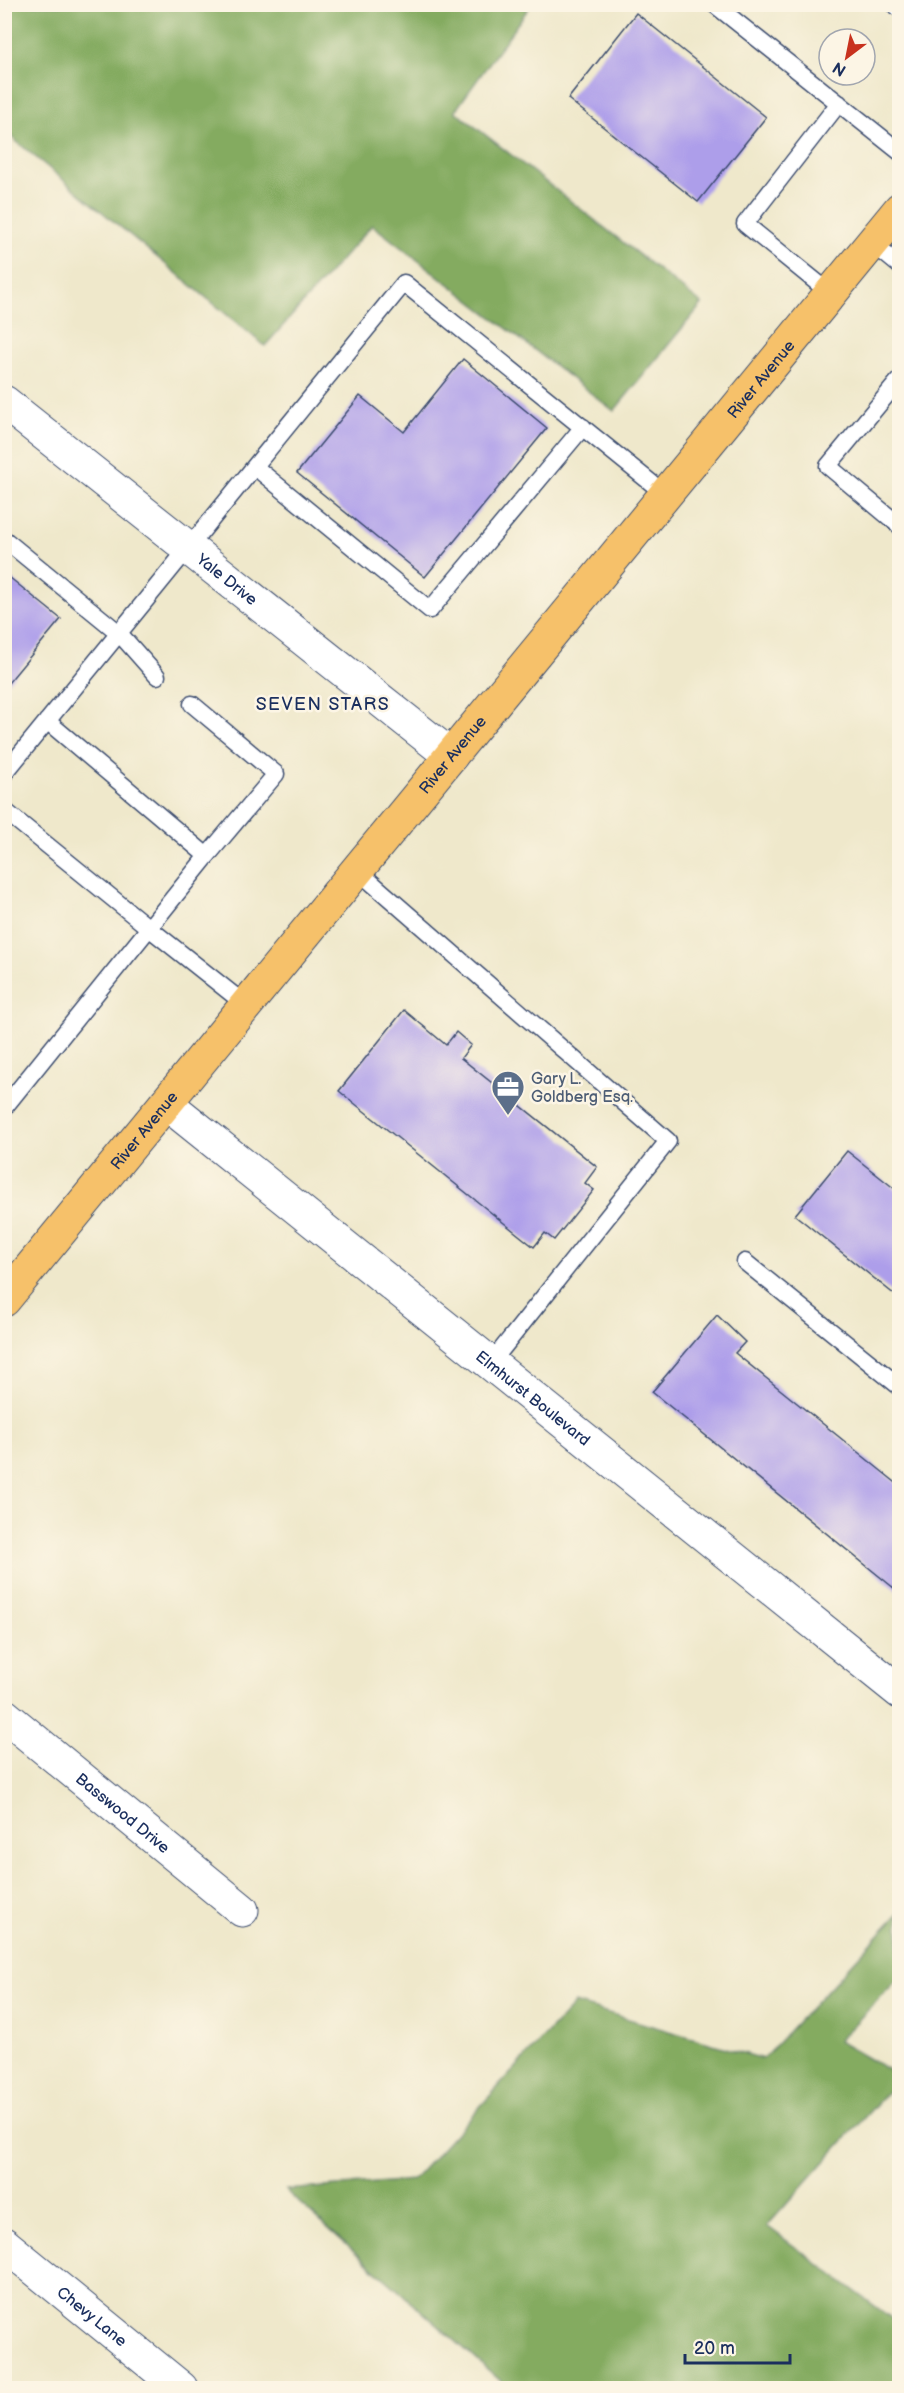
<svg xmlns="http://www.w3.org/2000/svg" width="904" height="2393" viewBox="0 0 904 2393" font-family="'Balsamiq Sans',sans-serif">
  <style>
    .forest { fill: #84ab61; stroke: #506d60; stroke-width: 1.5 }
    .building { fill: #ad9eea }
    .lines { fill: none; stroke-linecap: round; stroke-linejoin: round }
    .service-casing { stroke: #3b4b6e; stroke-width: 19 }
    .minor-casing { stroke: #3b4b6e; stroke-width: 35 }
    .trunk-casing { stroke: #3b4b6e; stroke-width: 35 }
    .service { stroke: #fff; stroke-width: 16 }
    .minor { stroke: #fff; stroke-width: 33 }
    .trunk { stroke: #f6c16b; stroke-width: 33 }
    .labels { text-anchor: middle; stroke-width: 5; stroke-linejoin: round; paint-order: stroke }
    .street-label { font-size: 16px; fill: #1b2f5e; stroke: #fcf5e5 }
    .service-label { font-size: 16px; fill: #4e5e75; stroke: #fcf5e5; text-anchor: start }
    .neighbourhood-label { font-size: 18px; letter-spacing: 1.5px; fill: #1b2f5e; stroke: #fcf5e5 }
  </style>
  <rect width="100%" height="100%" fill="#fcf5e5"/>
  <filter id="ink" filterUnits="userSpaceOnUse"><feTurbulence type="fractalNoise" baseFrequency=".0167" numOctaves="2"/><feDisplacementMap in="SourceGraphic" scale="12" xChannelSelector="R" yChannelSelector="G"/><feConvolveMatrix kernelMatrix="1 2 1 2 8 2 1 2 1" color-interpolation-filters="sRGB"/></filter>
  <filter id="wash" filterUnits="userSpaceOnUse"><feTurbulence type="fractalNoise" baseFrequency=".008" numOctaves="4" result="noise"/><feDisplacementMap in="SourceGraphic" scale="24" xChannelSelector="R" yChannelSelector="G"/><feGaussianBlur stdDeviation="1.35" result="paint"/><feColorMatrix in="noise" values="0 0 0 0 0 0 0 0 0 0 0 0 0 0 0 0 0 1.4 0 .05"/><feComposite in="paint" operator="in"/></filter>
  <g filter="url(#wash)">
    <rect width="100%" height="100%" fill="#efe8cb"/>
    <path class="forest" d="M4,5H531L455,111L702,304L614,411L372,225L265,346L5,132Z
      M899,1913V1978L838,2041L899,2076V2079L767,2226L899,2324V2388H505L504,2384L285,2190L413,2180L575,2003L763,2059Z"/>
    <g id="blocks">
      <path class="building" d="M636,13L766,117L698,202L568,99Z
        M463,359L547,428L425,577L297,473L360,396L404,432Z
        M4,573L61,619L4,688Z
        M404,1010L446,1045L456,1032L471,1045L461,1058L597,1167L585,1183L594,1190L554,1240L545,1233L534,1247L339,1091Z
        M847,1151L900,1193V1299L795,1215Z
        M717,1315L745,1342L735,1353L900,1486V1593L652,1392Z"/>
    </g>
  </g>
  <g filter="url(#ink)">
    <use href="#blocks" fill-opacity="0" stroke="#3b4b6e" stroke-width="1.5"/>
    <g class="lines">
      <defs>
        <path id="service" d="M714,4L900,152
          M894,4L900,9
          M872,243L900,266
          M830,293L745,224L839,103
          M900,379L828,466L900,526
          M255,467L430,610L583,427
          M4,539L119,633L404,283L665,494
          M192,704L276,774L207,856
          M4,774L119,633L157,676
          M4,810L149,928L207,856L47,721
          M357,870L668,1141L490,1364
          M4,1108L149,928L246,1005
          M745,1262L900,1387"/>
        <g id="minor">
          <path id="s1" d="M4,402L451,756"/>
          <path id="s2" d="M166,1103L900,1692"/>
          <path id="s3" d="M4,1715L242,1910"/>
          <path id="s4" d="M4,2244L181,2388"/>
        </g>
        <g id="trunk">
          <path id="s5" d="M4,1300L900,209"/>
        </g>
      </defs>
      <use href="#service" class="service-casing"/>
      <use href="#minor" class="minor-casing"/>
      <use href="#trunk" class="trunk-casing"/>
      <use href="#service" class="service"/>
      <use href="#minor" class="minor"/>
      <use href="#trunk" class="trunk"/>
    </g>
  </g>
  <defs>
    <symbol id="office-pin" viewBox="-11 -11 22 30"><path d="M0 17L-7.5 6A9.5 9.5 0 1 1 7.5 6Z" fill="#5c6f8a" stroke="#fcf5e5"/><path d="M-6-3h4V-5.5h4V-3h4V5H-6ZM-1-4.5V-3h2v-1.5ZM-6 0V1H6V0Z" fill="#fff"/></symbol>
  </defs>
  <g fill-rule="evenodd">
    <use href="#office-pin" x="489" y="1068" width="38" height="52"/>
  </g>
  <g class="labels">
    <g class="street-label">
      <text dy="6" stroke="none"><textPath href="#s5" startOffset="1192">River Avenue</textPath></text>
      <text dy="6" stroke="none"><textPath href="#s1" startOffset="285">Yale Drive</textPath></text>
      <text dy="6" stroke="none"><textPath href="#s5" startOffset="706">River Avenue</textPath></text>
      <text dy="6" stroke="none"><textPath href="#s5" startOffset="220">River Avenue</textPath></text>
      <text dy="6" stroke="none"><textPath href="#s2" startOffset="471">Elmhurst Boulevard</textPath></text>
      <text dy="6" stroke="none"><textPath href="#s3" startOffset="154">Basswood Drive</textPath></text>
      <text dy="6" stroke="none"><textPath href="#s4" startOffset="114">Chevy Lane</textPath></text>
    </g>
    <g class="service-label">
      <text x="531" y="1084">Gary L.<tspan x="531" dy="18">Goldberg Esq.</tspan></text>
    </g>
    <g class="neighbourhood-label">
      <text x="323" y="710">SEVEN STARS</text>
    </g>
  </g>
  <rect width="904" height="2393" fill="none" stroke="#fcf5e5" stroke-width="24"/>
  <g transform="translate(847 57) rotate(212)"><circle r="28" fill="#fcf5e5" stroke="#a2a6af" stroke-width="1.5"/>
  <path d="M0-4.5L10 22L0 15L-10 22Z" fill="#c8321e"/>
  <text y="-9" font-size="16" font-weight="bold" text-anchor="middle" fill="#1b2f5e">N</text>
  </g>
  <path d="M685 2354v9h105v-9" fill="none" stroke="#1b2f5e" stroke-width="3"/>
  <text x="694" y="2354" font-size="18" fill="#1b2f5e" stroke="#fcf5e5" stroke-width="4.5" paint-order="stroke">20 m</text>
</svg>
